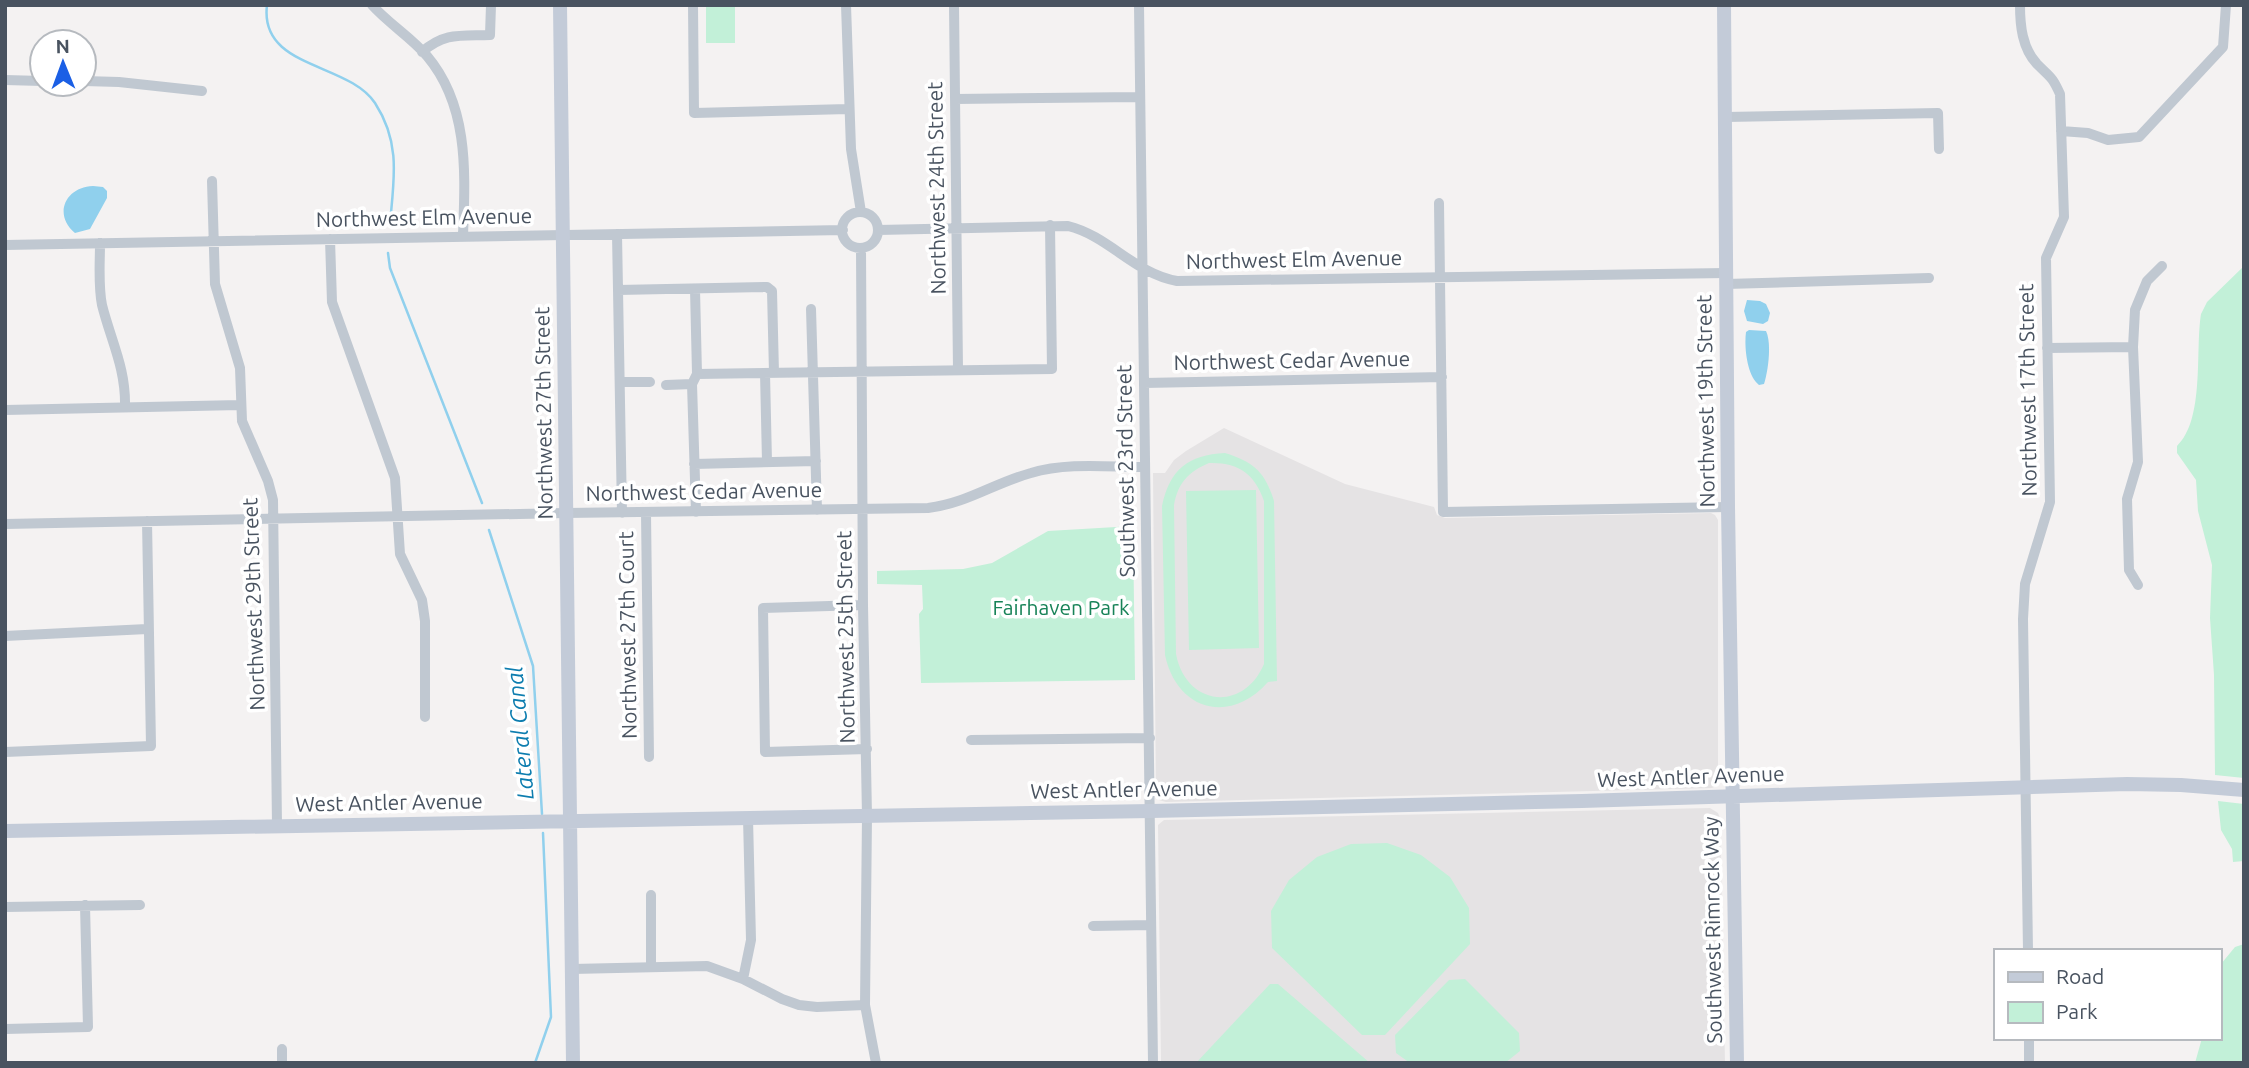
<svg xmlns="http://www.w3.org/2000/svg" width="2249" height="1068" viewBox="0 0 2249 1068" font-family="Ubuntu,sans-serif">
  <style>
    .education { fill: #e5e3e4 }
    .green { fill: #c2f0d8; fill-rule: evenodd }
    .water { fill: #90d0ed }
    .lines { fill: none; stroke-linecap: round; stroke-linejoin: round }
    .stream { stroke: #90d0ed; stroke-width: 2.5 }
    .street { stroke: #c0c8d1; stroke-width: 10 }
    .secondary { stroke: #c3cbd8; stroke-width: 14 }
    .labels { text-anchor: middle; stroke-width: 7; stroke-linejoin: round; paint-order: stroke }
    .street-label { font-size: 21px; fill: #495360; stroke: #fff }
    .park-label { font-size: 21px; fill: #188358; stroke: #fff }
    .water-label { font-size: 23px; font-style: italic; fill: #0d7daf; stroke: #fff }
  </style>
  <rect width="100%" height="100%" fill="#f4f2f2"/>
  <path class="education" d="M1224,428L1345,484L1434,507L1437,515L1445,518L1711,513L1715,515L1718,520V785L1712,788L1166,802L1159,800L1156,794L1153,473H1165L1174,460L1186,451Z
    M1710,808L1718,813L1720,818L1725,1063H1161L1158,825L1164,820Z"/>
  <path class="green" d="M706,5H735V43H706Z
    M2244,266V778L2215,775L2214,675L2210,618L2212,565L2198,511L2196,480L2177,453V446C2205,419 2195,351 2201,314L2207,302Z
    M1225,453C1254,462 1265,472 1274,501L1277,681L1268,682C1230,725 1177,711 1165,655L1162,506C1170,469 1188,455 1225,453ZM1209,463C1238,462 1255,474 1264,501V664C1243,713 1186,706 1176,654L1174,505C1178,483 1188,472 1209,463Z
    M1256,490L1259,648L1189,650L1186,491Z
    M1133,526L1135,680L921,683L919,614L923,609L922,585L877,584V571L963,569L992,563L1048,531Z
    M2218,801L2244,804V861L2233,862L2232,849L2221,830Z
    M1387,843L1421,855L1450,877L1469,908L1470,944L1385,1035H1362L1272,948L1271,911L1289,880L1317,857L1351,844Z
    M2244,944V1063H2195L2202,1038H2219V970L2221,964L2235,947Z
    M1465,979L1519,1033L1520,1051L1505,1063H1410L1396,1053L1395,1035L1449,980Z
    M1270,984H1278L1370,1063H1196Z"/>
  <path class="water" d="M93,186L103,187L107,191V198L90,229L75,233C53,215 65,187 93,186Z
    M1747,300L1760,301L1766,304L1770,313L1768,321L1763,324L1747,321L1744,311Z
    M1749,330L1766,331C1772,343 1768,372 1764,384L1759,385C1747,376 1744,347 1746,332Z"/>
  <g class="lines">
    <path class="stream" d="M267,5C259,69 348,62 375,103C401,143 394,179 390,223
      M388,253L390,268L482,503
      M489,530L533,666L542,814
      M535,1063L551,1017L543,833"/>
    <path class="street" d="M372,5C389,24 411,37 427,56C470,107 465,175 463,236
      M693,5L694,113L848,109
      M846,5L851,149L861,212
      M954,5L958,370
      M1139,5L1153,1063
      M2020,5C2020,25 2022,48 2037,64C2050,77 2052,76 2060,94L2064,217L2046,258L2050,502L2025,584L2023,619L2028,951
      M422,52C445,32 461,36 490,35L491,5
      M5,80L42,81
      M84,81L119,82L202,91
      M955,99L1139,97
      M1726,117L1938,113L1939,149
      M2061,131L2088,133L2108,140L2139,137L2223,47L2226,5
      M212,181L215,284L240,368L242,421L268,481L273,500L277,826
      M1439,203L1443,512L1728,507
      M842 230a18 18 0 1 1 36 0a18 18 0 1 1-36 0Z
      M878,230L1068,226C1109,236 1135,274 1177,281L1726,273
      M617,234L622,513
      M330,239L332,302L395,478L400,554L422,600L425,621V717
      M100,243C100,263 98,285 102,305C111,341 126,368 125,407
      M5,245L843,230
      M861,248L863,605L867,816L865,1005L876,1063
      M1726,284L1929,278
      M695,289L697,374L692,384L696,512
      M618,290L767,287L772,291L774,373
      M811,309L817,510
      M2047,348L2133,347
      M765,373L767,462
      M697,374L1052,369L1050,225
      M620,382H650
      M1144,383L1442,377
      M666,385L692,384
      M5,410L240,405
      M694,464L816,461
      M646,513L649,757
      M5,524L566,513L928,508C968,503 994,483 1031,473C1067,462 1108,467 1145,467
      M2138,585L2129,570L2127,499L2138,462L2133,347L2135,310L2147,281L2162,266
      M863,605L763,608L765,752L867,749
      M5,636L147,629
      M971,740L1150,738
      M5,752L151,746L147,521
      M651,895V967
      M5,907L140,905
      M1093,926L1151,925
      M572,969L707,966L743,979L782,999L799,1005L817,1007L865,1005
      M743,979L751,940L748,818
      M5,1029L88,1027L85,905
      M2029,1038V1063
      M282,1049V1063"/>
    <path class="secondary" d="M560,5L573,1063
      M1724,5L1728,507L1737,1063
      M5,831L1151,811L1582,801L2127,784L2181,785L2244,790"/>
  </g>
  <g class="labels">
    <g class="street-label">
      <text transform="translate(937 188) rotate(-91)" y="7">Northwest 24th Street</text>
      <text transform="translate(424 218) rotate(-1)" y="7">Northwest Elm Avenue</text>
      <text transform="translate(1294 260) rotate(-1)" y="7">Northwest Elm Avenue</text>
      <text transform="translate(1292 361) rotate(-1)" y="7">Northwest Cedar Avenue</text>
      <text transform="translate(2028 390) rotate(-91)" y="7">Northwest 17th Street</text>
      <text transform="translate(1706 401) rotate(-91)" y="7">Northwest 19th Street</text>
      <text transform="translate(544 413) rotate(-91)" y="7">Northwest 27th Street</text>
      <text transform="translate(1126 471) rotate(-91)" y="7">Southwest 23rd Street</text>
      <text transform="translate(704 492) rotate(-1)" y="7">Northwest Cedar Avenue</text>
      <text transform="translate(254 604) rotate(-92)" y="7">Northwest 29th Street</text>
      <text transform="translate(628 635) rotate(-91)" y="7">Northwest 27th Court</text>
      <text transform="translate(846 637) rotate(-91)" y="7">Northwest 25th Street</text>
      <text transform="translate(1691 777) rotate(-2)" y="7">West Antler Avenue</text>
      <text transform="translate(1124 790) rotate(-1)" y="7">West Antler Avenue</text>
      <text transform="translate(389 803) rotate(-1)" y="7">West Antler Avenue</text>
      <text transform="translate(1713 930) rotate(-91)" y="7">Southwest Rimrock Way</text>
    </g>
    <g class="park-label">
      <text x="1061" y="615">Fairhaven Park</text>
    </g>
    <g class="water-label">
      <text transform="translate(520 733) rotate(-95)" y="8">Lateral Canal</text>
    </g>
  </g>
  <rect width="2249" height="1068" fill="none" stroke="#495360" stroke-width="14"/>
  <rect x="1994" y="949" width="228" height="91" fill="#ffffff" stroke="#b6babf" stroke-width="2"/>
  <rect x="2008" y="972" width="35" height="10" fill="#c3cbd8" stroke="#b6babf" stroke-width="2"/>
  <text x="2056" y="984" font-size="21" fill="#495360">Road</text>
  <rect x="2008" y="1002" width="35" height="21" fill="#c2f0d8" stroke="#b6babf" stroke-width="2"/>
  <text x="2056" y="1019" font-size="21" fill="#495360">Park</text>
  <g transform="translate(63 63) rotate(359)"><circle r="33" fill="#ffffff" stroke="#b6babf" stroke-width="2"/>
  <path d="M0-5L12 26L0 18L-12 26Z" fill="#1b5fe5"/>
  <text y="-10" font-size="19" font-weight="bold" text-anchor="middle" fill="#495360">N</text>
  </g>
</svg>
